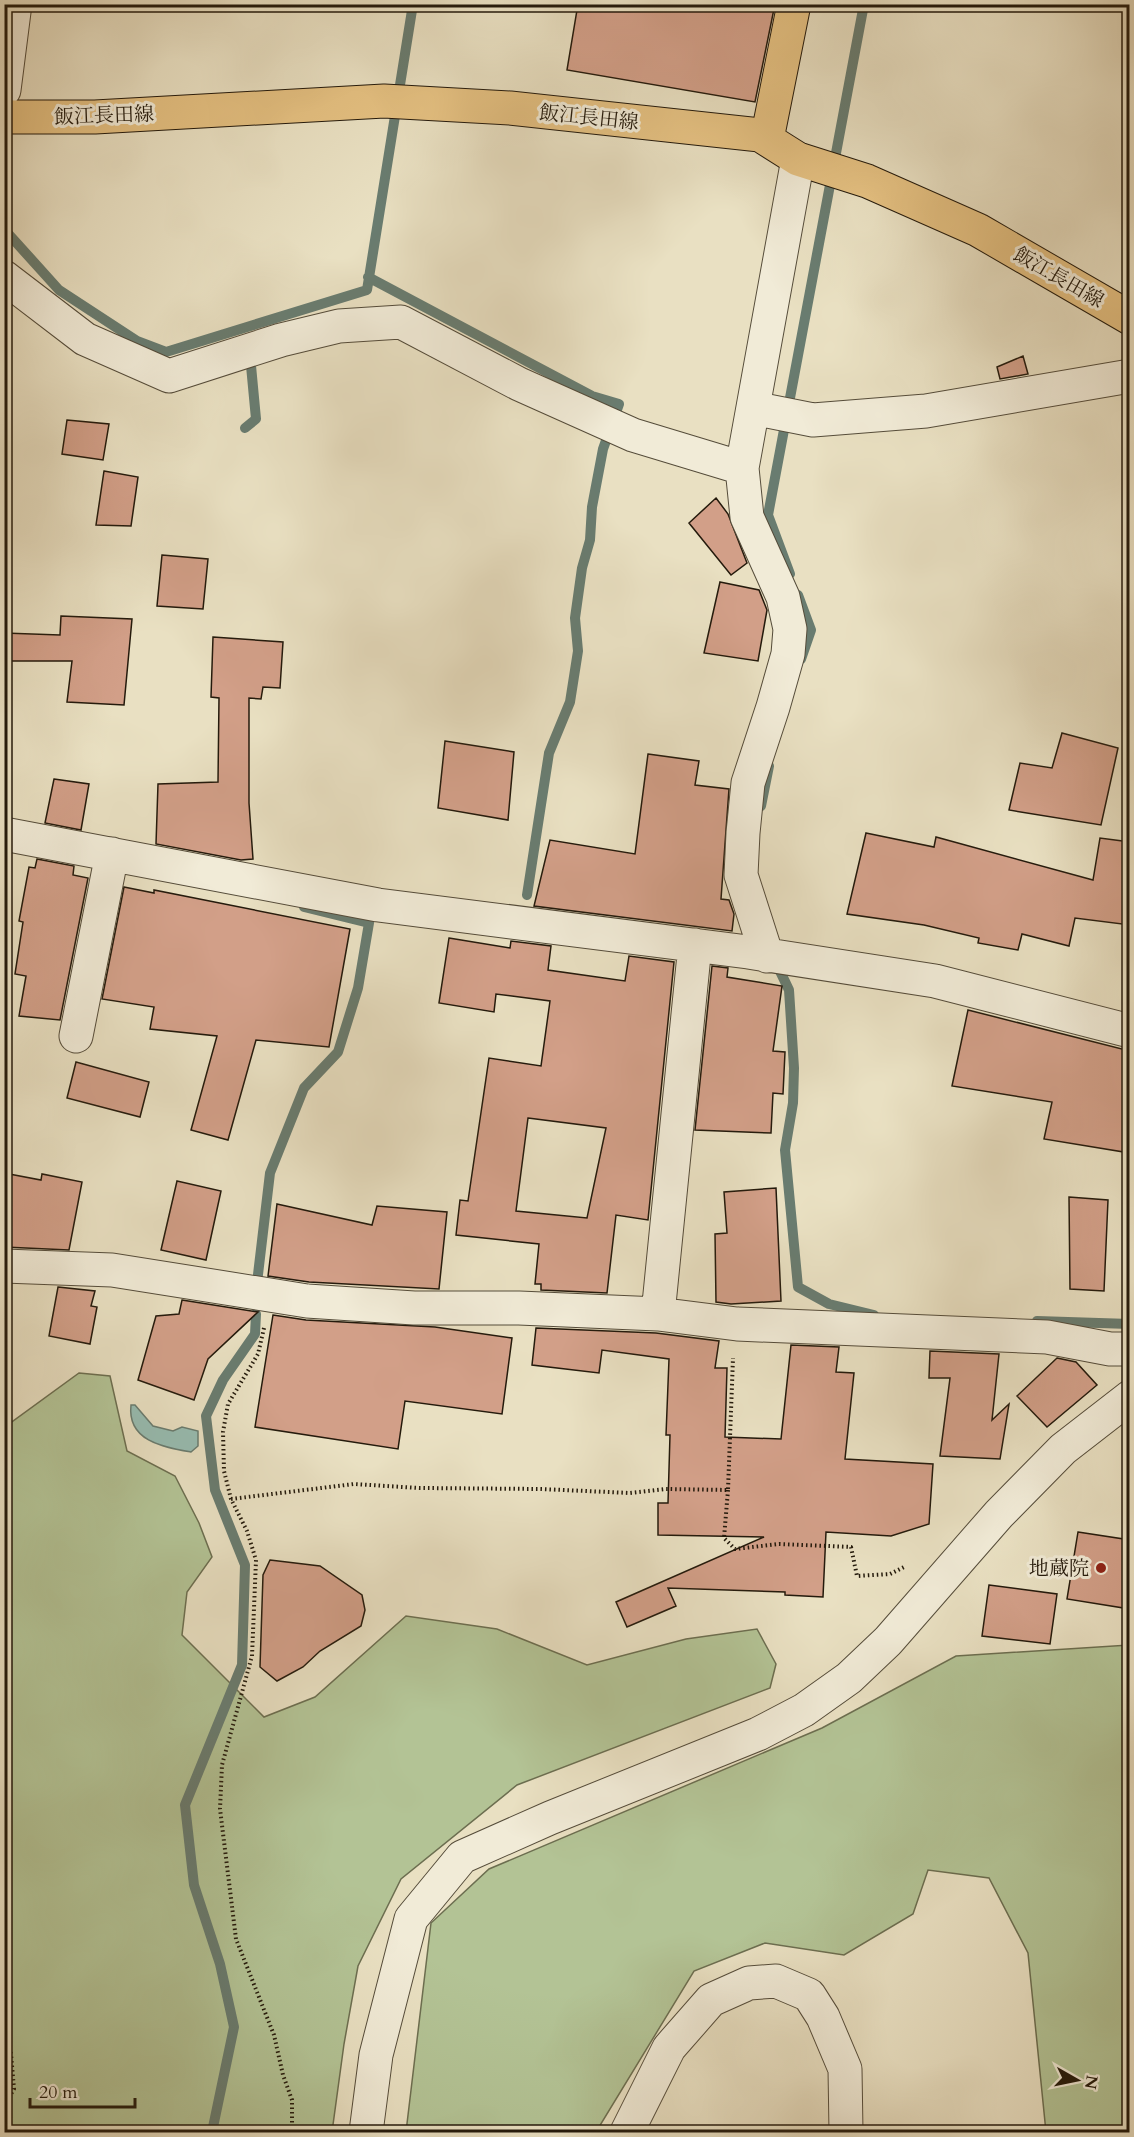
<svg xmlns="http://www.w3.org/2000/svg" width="1134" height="2137" viewBox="0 0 1134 2137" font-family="Cardo,'Noto Serif JP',serif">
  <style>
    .green { fill: #b3c395; stroke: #6c6e50; stroke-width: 1.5 }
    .water { fill: #97bdb2; stroke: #697c70; stroke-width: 1.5 }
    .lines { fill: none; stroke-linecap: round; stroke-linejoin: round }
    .stream { stroke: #697c70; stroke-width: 10 }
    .building { fill: #d29f88; stroke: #241a0c; stroke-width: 1.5; fill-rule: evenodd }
    .minor-casing { stroke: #554c3a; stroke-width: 35 }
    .major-casing { stroke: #241a0c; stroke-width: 35 }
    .path { stroke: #241a0c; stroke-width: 4; stroke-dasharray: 1.5 3; stroke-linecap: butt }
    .minor { stroke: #f1ebd7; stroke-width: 33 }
    .major { stroke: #e4c081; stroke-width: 33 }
    .poi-dot { fill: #8f2418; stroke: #f1ebd7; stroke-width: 2 }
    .labels { text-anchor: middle; stroke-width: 6; stroke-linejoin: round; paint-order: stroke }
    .street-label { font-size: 20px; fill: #241a0c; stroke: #f1ebd7 }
    .poi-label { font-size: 20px; fill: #241a0c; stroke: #f1ebd7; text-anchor: end }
  </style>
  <rect width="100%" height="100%" fill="#e9e0c2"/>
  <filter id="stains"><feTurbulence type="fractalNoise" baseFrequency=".00333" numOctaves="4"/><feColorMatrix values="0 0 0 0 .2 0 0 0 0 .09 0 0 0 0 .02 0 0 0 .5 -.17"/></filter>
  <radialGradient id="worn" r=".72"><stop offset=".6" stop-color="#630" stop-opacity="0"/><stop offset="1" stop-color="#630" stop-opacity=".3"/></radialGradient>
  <path class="green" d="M79,1373L110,1376L127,1451L175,1476L199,1523L212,1557L187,1592L182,1635L264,1717L315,1697L406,1616L497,1629L587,1665L686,1639L757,1629L776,1664L770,1688L517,1785L401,1879L358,1966L344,2044L332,2132H5V1427Z
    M1129,1645V2132H1046L1028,1953L989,1878L928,1870L913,1914L844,1955L765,1943L694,1971L596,2132H406L431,1923L489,1869L822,1728L956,1656Z"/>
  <path class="water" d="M131,1405H135L153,1426L173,1431L182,1427L198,1431V1446L191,1452C163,1447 127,1441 131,1405Z"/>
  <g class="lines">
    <path class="stream" d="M4,229L59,290L137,341L166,352L367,290L413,4
      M368,277L592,396L619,404L603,449L592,507L590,540L582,568L575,618L578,651L570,702L549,753L527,895
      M245,428L256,419L250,355
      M790,574L768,515L864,4
      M798,595L811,630L801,659
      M761,806L769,766
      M779,969L789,990L794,1068L793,1103L785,1150L798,1287L829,1304L874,1315
      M257,1283L270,1173L304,1088L338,1052L358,988L369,923L304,907
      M1037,1321L1130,1324
      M212,2132L234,2027L220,1964L194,1885L185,1805L242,1665L245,1565L215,1490L206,1416L223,1380L255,1334L256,1314"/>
  </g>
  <path class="building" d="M578,4H775L755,102L567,70Z
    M1023,356L1028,374L1000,379L997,367Z
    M67,420L109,424L103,460L62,454Z
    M104,471L138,477L131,526L96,525Z
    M716,498L728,514L747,563L731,575L689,523Z
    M162,555L208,559L203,609L157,606Z
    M720,582L759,590L767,610L758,661L704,653Z
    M61,616L132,619L124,705L67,702L72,661H4V633L60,635Z
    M213,637L283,642L280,688L263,687L261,699L249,698V803L253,859L241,860L156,844L158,784L218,782L219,698L211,697Z
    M1062,733L1118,748L1101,825L1009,810L1020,763L1052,768Z
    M445,741L514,752L508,820L438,808Z
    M648,754L699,761L695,785L729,789L721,899L729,900L734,914L732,931L534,906L550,840L635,854Z
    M54,779L89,784L81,830L45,823Z
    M866,833L934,847L936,837L1093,880L1100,838L1130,842V925L1075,918L1069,946L1022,934L1018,950L978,943L979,938L924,925L847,914Z
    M37,859L74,866L73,875L88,878L60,1020L19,1016L26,976L15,974L23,922L19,921L29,867L35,868Z
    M124,887L154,893V890L350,929L329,1047L256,1040L228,1140L191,1130L217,1036L150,1029L154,1007L102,999Z
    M449,938L510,948L511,941L551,946L548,970L625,981L629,956L674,962L648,1220L616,1215L607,1293L541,1290V1284H535L539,1244L456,1235L460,1200L468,1201L489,1058L541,1066L550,1001L496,994L494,1012L439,1003ZM528,1118L606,1128L587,1218L516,1211Z
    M712,966L728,968L727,977L782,986L773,1051L785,1052L783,1094L773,1093L771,1133L695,1130Z
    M968,1010L1130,1051V1153L1044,1139L1052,1102L952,1086Z
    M76,1062L149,1082L140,1117L67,1098Z
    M4,1173L41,1180L42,1174L82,1182L69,1250L4,1247Z
    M177,1181L221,1191L206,1260L161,1250Z
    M776,1188L781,1301L731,1304L716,1302L715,1234L727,1233L724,1192Z
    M1069,1197L1108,1200L1104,1291L1070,1289Z
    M277,1204L372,1225L377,1206L447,1212L439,1289L309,1282L268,1276Z
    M58,1287L95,1291L91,1306L97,1307L90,1344L49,1336Z
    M182,1300L258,1312L208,1359L194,1400L138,1380L156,1316L179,1314Z
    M273,1315L306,1320L435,1327L512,1338L502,1414L405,1401L398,1449L255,1427Z
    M536,1328L656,1333L719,1341L715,1368H727L725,1437L781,1439L791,1345L839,1347L836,1372L854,1373L845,1459L933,1464L929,1524L891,1536L826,1532L823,1597L785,1595V1592L668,1588L676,1606L627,1627L616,1602L764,1537L658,1535V1503H668L670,1435H666L669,1359L602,1350L599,1373L532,1365Z
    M930,1351L999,1354L992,1420L1009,1404L1000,1459L940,1456L950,1378H929Z
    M1057,1358L1076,1362L1097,1385L1047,1427L1017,1396Z
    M1078,1532L1130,1540V1609L1067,1599Z
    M270,1560L320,1566L362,1595L365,1610L361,1626L320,1651L303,1667L277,1681L260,1667L263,1575Z
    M989,1585L1057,1594L1050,1644L982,1636Z"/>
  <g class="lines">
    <defs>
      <path id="minor" d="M4,90L15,4
        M4,277L85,339L169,376L281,340L339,326L401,322L519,384L633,435L742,468
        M753,408L813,420L926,411L1130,376
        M4,834L378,905L748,952L935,981L1130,1031
        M767,956L741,875L743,833L748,783L773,707L788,654L790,629L783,597L747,517L742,468L798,159
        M76,1036L112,854
        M4,1266L112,1270L307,1301L414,1308H519L658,1314L737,1324L1047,1337L1110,1349H1130
        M658,1314L695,945
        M366,2132L376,2055L411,1919L462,1857L550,1818L758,1734L804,1710L849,1678L888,1641L999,1514L1063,1449L1130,1397
        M627,2132L669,2048L711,2000L749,1983L776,1981L809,1995L823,2017L845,2069L846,2132"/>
      <path id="major" d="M4,117H95L384,101L510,108L760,135L798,159L867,181L978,230L1130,318
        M767,139L794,4"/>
    </defs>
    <use href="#minor" class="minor-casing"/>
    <use href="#major" class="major-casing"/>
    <path class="path" d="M264,1328L258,1354L228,1404L223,1432L224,1471L231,1499L247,1531L256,1560L252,1656L222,1765L220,1809L236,1939L274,2035L283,2075L292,2100V2132
      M728,1490L724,1538L735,1549L779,1544L851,1547L857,1576L890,1574L906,1566
      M231,1499L354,1484L419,1488L541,1489L630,1493L666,1489L728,1490L733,1358
      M4,2026L11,2054L14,2089L4,2106"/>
    <use href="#minor" class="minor"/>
    <use href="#major" class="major"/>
  </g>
  <circle class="poi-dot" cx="1101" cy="1568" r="6"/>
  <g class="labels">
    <g class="street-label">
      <text transform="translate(104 115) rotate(-2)" y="7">飯江長田線</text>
      <text transform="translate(589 117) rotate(6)" y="7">飯江長田線</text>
      <text transform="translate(1059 277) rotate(30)" y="7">飯江長田線</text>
    </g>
    <g class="poi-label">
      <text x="1089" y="1575">地蔵院</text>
    </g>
  </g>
  <rect width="1134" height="2137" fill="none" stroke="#e9e0c2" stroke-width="24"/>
  <rect x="6" y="6" width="1122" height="2125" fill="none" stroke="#241a0c" stroke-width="3"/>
  <rect x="12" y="12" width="1110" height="2113" fill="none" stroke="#241a0c" stroke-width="1.5"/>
  <g transform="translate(1077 2080) rotate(99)" stroke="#f1ebd7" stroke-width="4.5" paint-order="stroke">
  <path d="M0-4.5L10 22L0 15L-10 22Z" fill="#241a0c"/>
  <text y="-9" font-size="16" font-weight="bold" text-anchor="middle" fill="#241a0c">N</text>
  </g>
  <path d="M30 2098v9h105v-9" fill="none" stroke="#241a0c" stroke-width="3"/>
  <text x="39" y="2098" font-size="18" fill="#241a0c" stroke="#f1ebd7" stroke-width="4.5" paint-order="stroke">20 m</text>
  <rect width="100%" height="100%" filter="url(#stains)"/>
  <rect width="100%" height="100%" fill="url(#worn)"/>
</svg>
